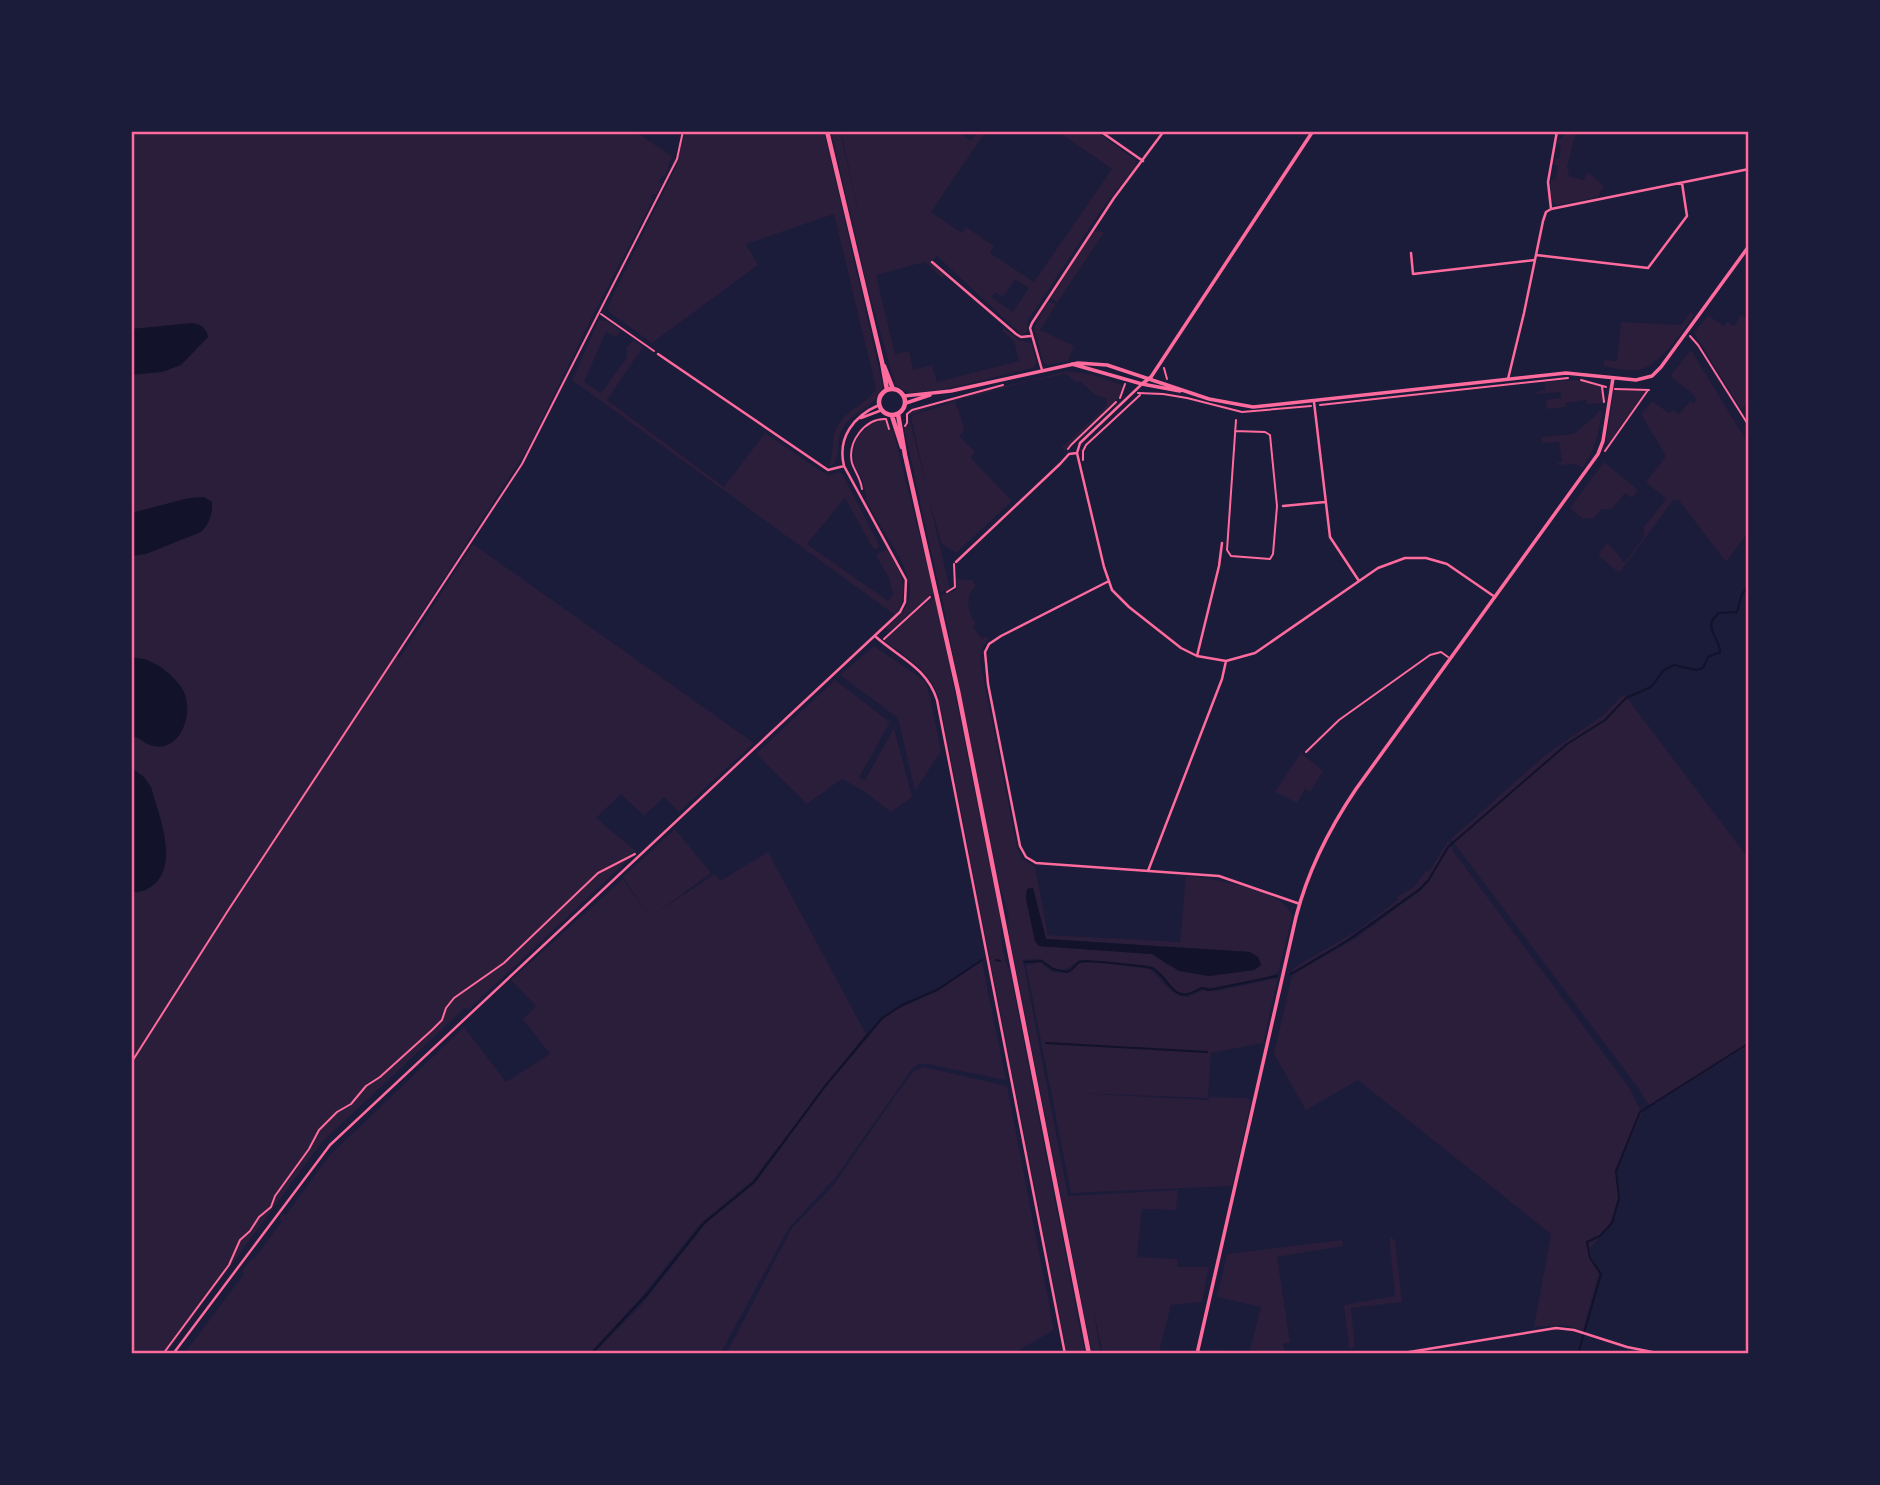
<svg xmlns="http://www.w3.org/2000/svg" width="1880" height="1485" viewBox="0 0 1880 1485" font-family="Rubik,sans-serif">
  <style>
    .green { fill: #2a1e3b; fill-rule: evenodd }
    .water { fill: #12122b }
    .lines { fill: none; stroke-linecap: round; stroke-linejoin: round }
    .stream { stroke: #12122b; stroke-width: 2 }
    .path { stroke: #ff6b9d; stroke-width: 2 }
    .service { stroke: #ff6b9d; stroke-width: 2 }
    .minor { stroke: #ff6b9d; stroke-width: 2.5 }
    .tertiary { stroke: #ff6b9d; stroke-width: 3.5 }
    .secondary { stroke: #ff6b9d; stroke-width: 4.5 }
    .neatline { fill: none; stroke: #ff6b9d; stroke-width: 2.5 }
  </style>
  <rect width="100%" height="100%" fill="#1b1b3a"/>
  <path class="green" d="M131,131H634L672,156L665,176L663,175L659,182L662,184L656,195L653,194L651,198L653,200L594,313L528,448L395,654L400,658L473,544L754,743L679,812L664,797L644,816L621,794L596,818L637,852L633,856L630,854L627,857L629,859L468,1010L465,1008L321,1143L166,1354H131Z
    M685,131H824L883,386C875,410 853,409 842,430C835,442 842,456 832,466L828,465C836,454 830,439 837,427C846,409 868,404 876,388L834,214L746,244L758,265L652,343L609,312L608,306L676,167Z
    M831,131H840L861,224L841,131H957L971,141L978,131H986L931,212L962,233L966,227L994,246L990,253L1034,282L1112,169L1057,131H1095L1135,159L1136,166L1104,206L1028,320L1027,332L1022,335L937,256L930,263L945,276L941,277L925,262L876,275L895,354L909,351L913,370L932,365L937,382L1019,361L1014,341L1002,331L1004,328L1019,340L1031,343L1037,363L1033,368L946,389L909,393L895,385L865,277ZM1015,279L1029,288L1013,312L991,297L995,292L1003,297Z
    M1564,131H1576L1567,168L1569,169L1568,176L1584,180L1587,173L1590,174L1604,186L1598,197L1557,205L1551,200V180H1555L1558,166L1554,165L1555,159H1559L1561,145L1557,144L1558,139H1562Z
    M1094,231L1104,232L1057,303L1051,298Z
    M1049,301L1056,305L1040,330L1074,346L1068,361L1048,365L1043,362L1034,327Z
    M1691,311L1694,315C1682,332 1659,367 1638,370C1627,372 1614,368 1604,366V360L1617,361L1621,322L1681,325Z
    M1708,315L1724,326L1727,322L1734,326L1741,315L1749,320V402L1741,409L1694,333Z
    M599,320L607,321L621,331L616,337L606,332L584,382L601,393L627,357V347L634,340L643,347L607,400L724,487L765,433L821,471L829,475L841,472L880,546L874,550L845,498L807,544L888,601L893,594L889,578L876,555L887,549C900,571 912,591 895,615L572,380Z
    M1691,350L1749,445V531L1726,562L1678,499L1676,501L1674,499L1619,573L1598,555L1607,543L1617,553L1624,563L1644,537V527L1666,499L1646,482L1666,456L1641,414L1652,401L1669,413L1673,410L1679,414L1690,401L1694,403L1696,400L1693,394L1670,376Z
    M1068,371L1093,375L1120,384L1123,388L1120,397L1069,445L1066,453L1062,447L1104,409L1107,402L1106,398L1095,395L1080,381L1077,383L1066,374L1030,381L967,398L966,396Z
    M1577,380L1601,387L1603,403L1587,404L1586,400L1565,403V407L1547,409L1546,400L1561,398V392L1536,394V392L1545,390V382Z
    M1614,390L1642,391L1644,393L1609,443L1606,440Z
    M961,397L962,400L945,402L909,416L927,490L911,416L955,401L965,430L959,436L975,452L971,458L1012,501L956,553L942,544L929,500L950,590L940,592L904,428L908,425V416L912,411Z
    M1598,411H1602C1599,433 1596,449 1583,467L1574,464L1558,465L1557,463L1562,462L1559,442L1542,443L1541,437L1574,434L1596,415Z
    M879,420H885L888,429L893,430L934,593L891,630L885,629C896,619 908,610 910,595C913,567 879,529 868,503C864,495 865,485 861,477C859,472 855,467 854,462C850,445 863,425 879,420Z
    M1604,462L1638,490L1632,498L1625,493L1612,509H1602L1594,518L1583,519L1570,508Z
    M956,579L972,580L976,586C964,596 968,612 976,624L973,627L982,639L986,636L988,639L981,650L980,661L1017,848L1022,859L1035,867L1048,935L1180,942L1186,876C1209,878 1288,890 1292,917L1278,973L1261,979L1215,988L1201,987L1188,994L1181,993L1175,991L1163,977L1149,966L1080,960C1063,971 1060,976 1041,959L1023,960L1068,1196L1178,1190L1176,1210L1142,1209L1137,1257L1177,1259V1267H1209L1202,1302L1171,1305L1159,1352C1143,1356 1125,1354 1108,1350V1354H1103L1092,1304L1101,1354H1092L1009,933L1008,913L998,878L941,595L955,591L957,586ZM1030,888L1033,889L1046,939L1250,952L1258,957L1261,965L1254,970L1209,976L1168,965L1152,954L1039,946L1035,941L1026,891Z
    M935,596L1000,917C1001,936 1002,955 1010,972L1085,1354H1067L939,699C930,670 907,657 883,640Z
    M874,646L925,681L930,696L941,751L915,791L898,718L840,675Z
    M835,680L890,722L859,778L865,780L894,728L912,797L891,812L862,790L842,779L807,804L756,754Z
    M1624,694L1749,859V1045L1650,1107L1639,1089L1451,839L1544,756L1602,716Z
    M1301,753L1323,771L1310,792L1305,789L1297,803L1275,792Z
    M675,829L711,873L656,913L715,874L720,881L768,852L866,1034L752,1181L701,1223L639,1300L589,1354H184L244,1274L242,1271L252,1258L254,1259L282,1221L279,1219L282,1213L286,1215L329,1156L464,1027L506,1082L550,1054L523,1019L536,1006L511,980L623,879L650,918L623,877Z
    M1448,841L1450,844L1428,879L1418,889L1337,946L1292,972L1293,968L1355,932L1398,900L1397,897L1414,887L1425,872L1430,870Z
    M1451,845L1453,851L1628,1086L1642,1113L1617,1170L1620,1196L1617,1209L1606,1231L1590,1248L1591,1256L1599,1274L1583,1330L1563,1325L1534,1327L1551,1234L1358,1080L1306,1110L1274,1054L1292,975L1356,938L1422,889Z
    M980,961L982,962L1006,1080L927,1064H918L912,1069L836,1177L789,1228L720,1354H593L642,1304L706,1223L755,1183L829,1083L883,1019L896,1010L941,989Z
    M1040,962C1053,976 1067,977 1079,963L1096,962L1150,969L1170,990L1181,996L1188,997L1203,990L1216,991L1278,978L1263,1043L1211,1053L1208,1098L1074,1093L1208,1100L1210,1097L1248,1098L1251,1102L1232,1186L1071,1193L1026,965Z
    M924,1067L1007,1086L1054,1330L1012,1354H726L792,1228L832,1187L898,1092L914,1071Z
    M1389,1236L1395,1240L1402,1302L1351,1308L1355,1347L1349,1348L1344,1305L1395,1296Z
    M1342,1240L1343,1246L1277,1257L1290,1342L1283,1344L1285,1354H1208L1209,1349L1249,1354L1261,1307L1217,1297L1227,1254Z"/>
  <path class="water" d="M192,323C200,324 207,328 208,337L181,365L162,372L131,375V329Z
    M204,497L212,502C213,514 209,524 201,532L146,554L131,556V513L189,498Z
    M131,658C143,657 152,662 162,668C170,674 180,683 184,692C194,714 180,755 150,745C144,743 138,737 131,735Z
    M131,767L145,778L151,787C159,816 180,865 152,886C145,891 140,893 131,892Z
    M1030,888H1033L1046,939L1250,952L1258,957L1261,965L1254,970L1209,976L1179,971L1152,954L1039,946L1035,941L1026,899L1027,889Z"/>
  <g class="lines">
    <path class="stream" d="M996,960L1000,961
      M1024,962L1042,961L1053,969L1067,972L1071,970L1079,962L1085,961C1093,961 1146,966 1152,968C1172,979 1171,1007 1201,988L1209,990L1277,976
      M1291,974L1350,939L1419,890L1428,881L1448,847L1567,744L1605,720L1626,698L1651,687L1664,670L1674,665L1696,670L1703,668L1708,657L1720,652C1720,639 1707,632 1713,619L1719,613L1737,612L1742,594L1749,586
      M1046,1043L1207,1052
      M591,1354L648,1293L704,1223L754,1182L825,1086L882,1018L902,1005L937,990L982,960
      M1578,1354L1601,1274L1590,1258L1587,1242L1600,1236L1612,1223L1619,1198L1616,1171L1640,1112L1749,1043"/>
    <path class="path" d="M601,314L654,351
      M1690,336L1698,345L1749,426
      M1164,368L1167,379
      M1581,380L1606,387
      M1602,387L1604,402
      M1615,389L1649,390
      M1138,393L1163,394L1187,398L1242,412L1311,406
      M1120,398L1125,384
      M1320,405L1568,378
      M905,426L907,423V414L912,410L1003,385
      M1068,449L1071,445L1116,402
      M1605,451L1648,390
      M1083,460V451L1086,445L1140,395
      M862,489C861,479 855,472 852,463C847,442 865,418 886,419L889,429
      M947,592L955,587L954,564
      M884,639L930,597
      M131,1063L229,909L522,464L677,159L683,131
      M163,1354L229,1265L240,1240L250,1231L259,1217L271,1207L275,1196L309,1149L319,1130L337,1112L351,1104L366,1086L380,1077L432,1030L442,1020L446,1008L454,998L504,963L598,873L635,854"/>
    <path class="service" d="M1235,431L1265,432L1270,435L1277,506L1273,554L1270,559L1231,556L1227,550L1236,420
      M1306,752L1339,720L1430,655L1441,652L1448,657"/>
    <path class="minor" d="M1100,131L1143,161
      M1551,209L1749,169
      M1411,253L1413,274L1535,260
      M1536,255L1648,268L1687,216L1682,183
      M932,262L1016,334L1021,337L1031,336
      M658,354L828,470L844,466
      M1042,370L1030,328L1032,323L1114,198L1164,131
      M1508,379L1524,313L1543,221L1546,212L1551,209L1548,182L1557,131
      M1142,384L1080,443L1077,453L1104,567L1112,590L1129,607L1181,648L1197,656L1226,661L1255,653L1378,568L1405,558H1426L1447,564L1495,597
      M1314,402L1330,537L1359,581
      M861,418L882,410
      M1283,506L1325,502
      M956,562L1060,464L1069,454L1077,453
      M1107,582L1001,636L989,644L985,652L988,684L1020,846L1026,857L1036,863L1219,876L1300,904
      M876,637C900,658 927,668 937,700L1065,1354
      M1197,656L1219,566L1222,543
      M1148,871L1222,679L1226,661
      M173,1354L330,1145L900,612L905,602L906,580L844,466C837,437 854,416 879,405
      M1397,1354L1556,1328L1574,1330L1627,1347L1662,1354"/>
    <path class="tertiary" d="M1072,364L1142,384L1180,391
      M1142,384L1151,377L1313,131
      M904,396L951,391L1078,363L1107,365L1209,399L1253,407L1566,373L1636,380L1652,376L1661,367L1749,246
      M906,403L930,395
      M1197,1354L1296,917C1308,870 1329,829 1356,789L1598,454L1603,441L1613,378"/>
    <path class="secondary" d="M827,131L882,362L887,390
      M884,366L893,389
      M879 402a13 13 0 1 1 26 0a13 13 0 1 1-26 0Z
      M898,414L905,455L958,691L1089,1354
      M892,416L902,447"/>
  </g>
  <rect width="1880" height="1485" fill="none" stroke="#1b1b3a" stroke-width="266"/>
  <rect x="133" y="133" width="1614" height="1219" class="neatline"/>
</svg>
